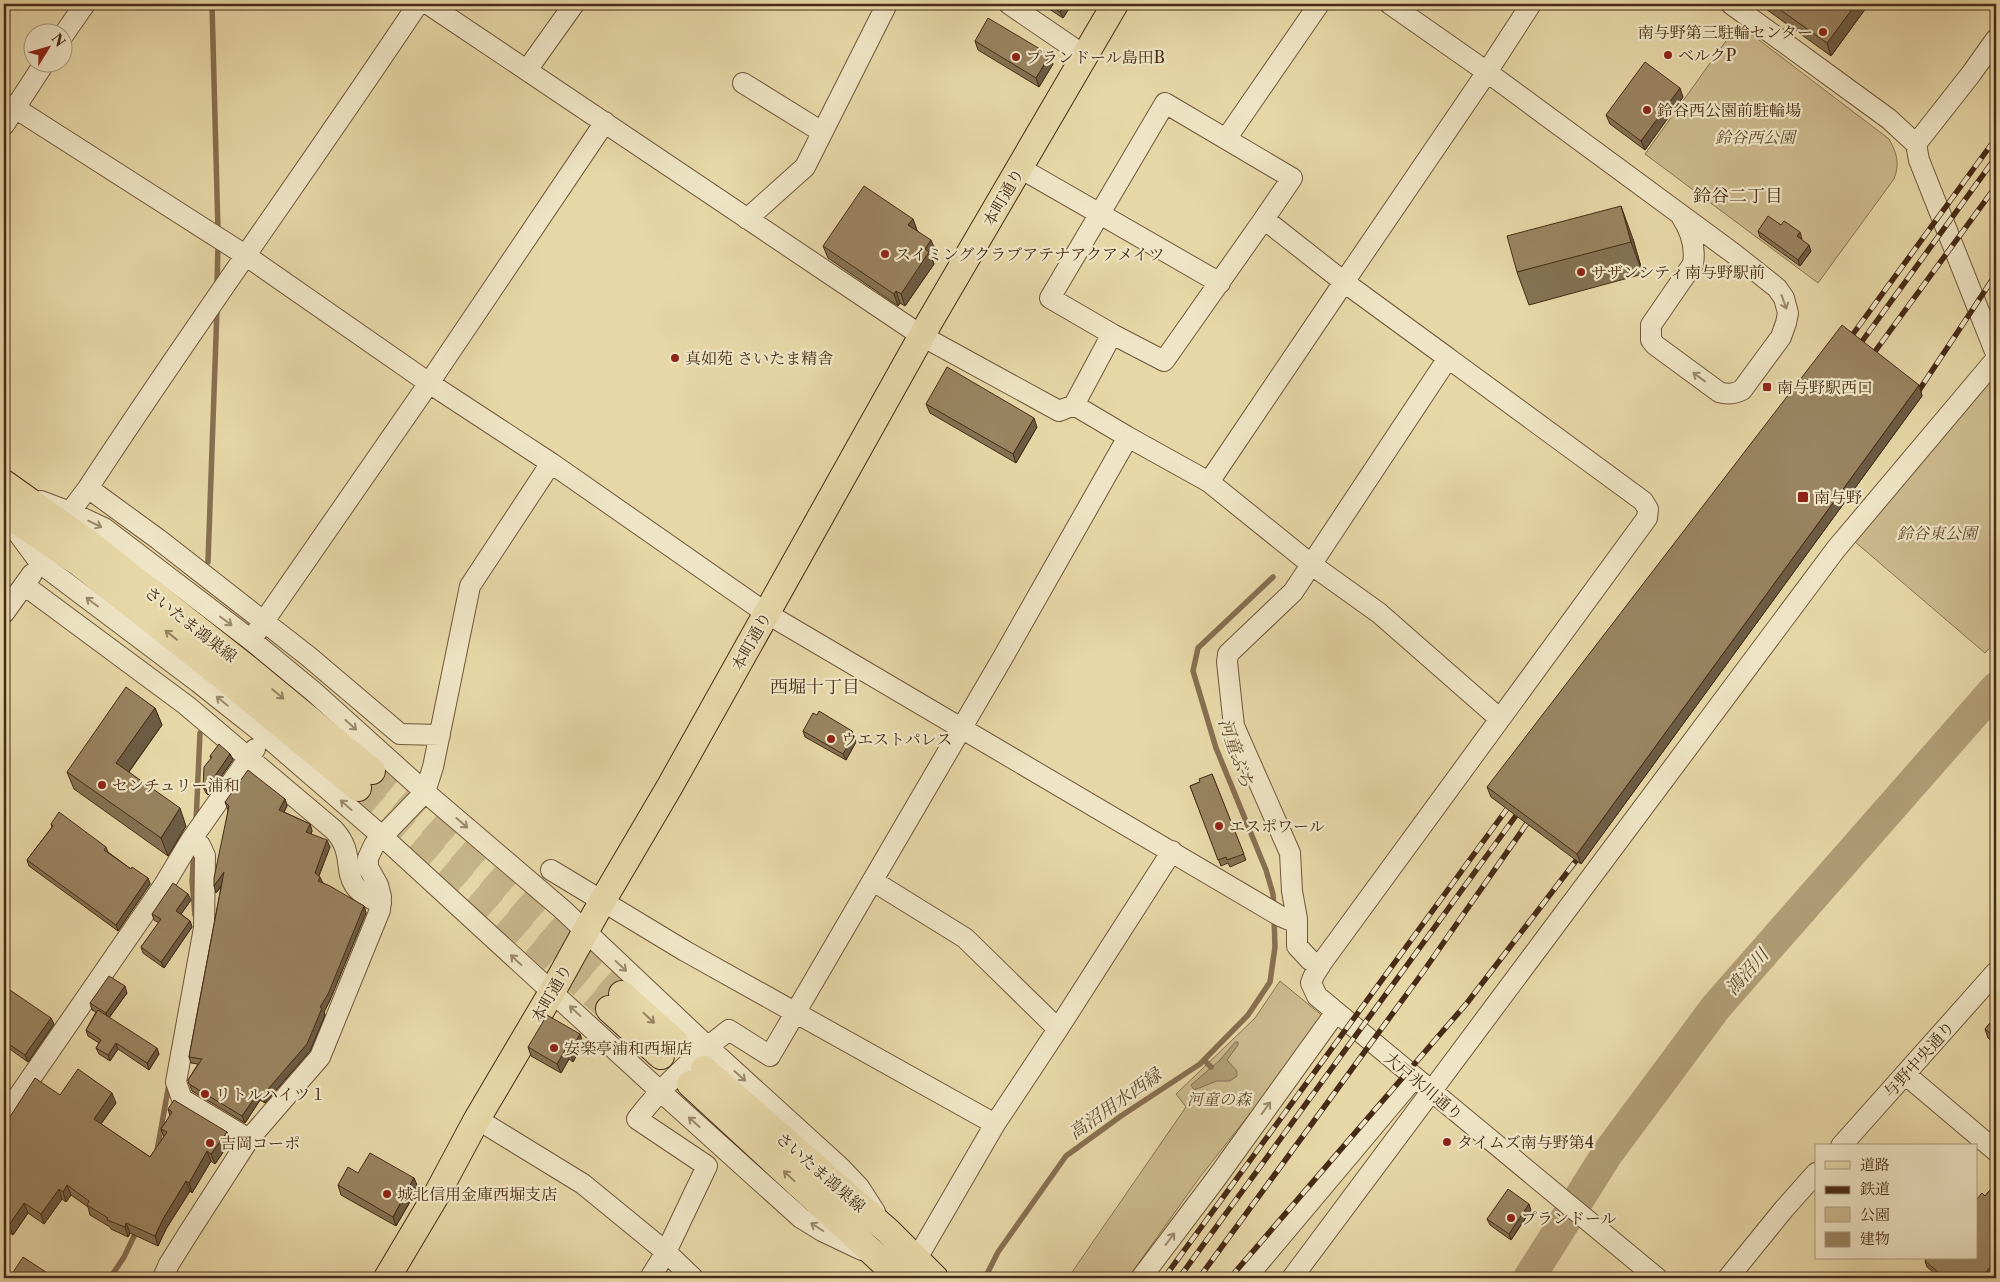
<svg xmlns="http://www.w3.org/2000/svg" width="2000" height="1282" viewBox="0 0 2000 1282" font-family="'Libre Caslon Text','Noto Serif JP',serif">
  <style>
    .green { fill: #ccba8e; stroke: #8a7252 }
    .water { fill: #b19d76; stroke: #876f50 }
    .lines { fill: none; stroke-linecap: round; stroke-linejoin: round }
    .stream { stroke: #876f50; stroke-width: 5.5 }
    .river { stroke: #b19d76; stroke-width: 32 }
    .major-tunnel { stroke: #c7b58a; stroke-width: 26; stroke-dasharray: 26 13; stroke-linecap: butt }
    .minor-casing { stroke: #6f563a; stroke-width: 22 }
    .major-casing { stroke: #472b16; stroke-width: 28 }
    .minor { stroke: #efe5c6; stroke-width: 20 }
    .major { stroke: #e7d7a7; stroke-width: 26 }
    .rail-casing { stroke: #472b16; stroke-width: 5.5 }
    .rail { stroke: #efe5c6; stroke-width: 4; stroke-dasharray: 11; stroke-linecap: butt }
    .wall { fill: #847253; stroke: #472b16 }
    .shaded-wall { fill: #6c5c44; stroke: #472b16 }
    .building { fill: #9a8461; stroke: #472b16 }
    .oneway { stroke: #9b886e }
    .oneway2 { stroke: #97815e }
    .poi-dot { fill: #8f2418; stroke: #efe5c6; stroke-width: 2 }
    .labels { text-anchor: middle; stroke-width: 4.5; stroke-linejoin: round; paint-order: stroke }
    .poi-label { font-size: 16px; fill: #472b16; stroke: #efe5c6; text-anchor: start }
    .park-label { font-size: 16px; font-style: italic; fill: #62482e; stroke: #efe5c6 }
    .street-label { font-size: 16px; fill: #472b16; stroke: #efe5c6 }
    .neighbourhood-label { font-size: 18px; fill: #472b16; stroke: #efe5c6 }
    .water-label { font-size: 18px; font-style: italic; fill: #62482e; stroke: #efe5c6 }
  </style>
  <rect width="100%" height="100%" fill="#e7d7a7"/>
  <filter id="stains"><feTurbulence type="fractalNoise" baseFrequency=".004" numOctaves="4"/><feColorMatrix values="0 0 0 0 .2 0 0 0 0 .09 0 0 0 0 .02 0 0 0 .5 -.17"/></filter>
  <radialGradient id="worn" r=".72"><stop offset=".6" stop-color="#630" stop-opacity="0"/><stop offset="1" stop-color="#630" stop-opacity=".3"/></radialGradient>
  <path class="green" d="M1738,24L1889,139C1897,154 1900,163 1894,179L1818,283L1645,154Z
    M1985,381H1996V641L1985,653L1854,541Z
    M1280,981L1325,1018L1200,1177L1128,1278H1068L1186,1107L1176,1094L1255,1018Z"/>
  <path class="water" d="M1235,1042H1238V1045L1227,1060L1237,1071V1076L1230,1081H1217L1194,1090L1191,1085L1220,1060Z"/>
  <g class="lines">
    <path class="stream" d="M212,4L218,232
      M217,285L218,244
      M208,562L217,309
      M1273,577L1198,648L1193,671L1216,748L1266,870L1273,894L1274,908
      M196,822L200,733
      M194,849L192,881L195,915
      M1204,1060L1211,1067
      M157,1151L169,1084
      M110,1278L124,1257L137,1230
      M985,1278L998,1252L1066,1156L1121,1116L1200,1064L1248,1015L1270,982L1275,947L1274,917"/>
    <path class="river" d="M1529,1278L1607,1154L1716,1007L1996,688"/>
    <path class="major-tunnel" d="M372,771L622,994
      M358,788L609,1009"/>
    <defs>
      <path id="minor" d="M428,4L922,336L1059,411L1074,405L1128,437L1209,482L1312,565L1379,613L1500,719
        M1009,4L1085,56
        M1531,4L1487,72L1733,253L1777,288L1784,298L1788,313L1786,323L1781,337L1742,390C1734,394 1728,395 1719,392L1655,345L1651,340V325L1693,264C1696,246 1691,231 1681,216
        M1731,4L1889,119L1916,144L1919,160L1996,354
        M62,37L85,4
        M527,70L574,4
        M743,83L822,132
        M4,104L15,108L245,255L429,383L551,463L766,613L1280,916L1297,923
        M4,125L45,62
        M1226,139L1319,4
        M1916,144L1971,74L1996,39
        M1020,168L1220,283
        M747,219L805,167L887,4
        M1264,219L1292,178L1165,103L1050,298L1112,334L1164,361L1264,219L1344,282L1487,72L1390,4
        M1074,405L1112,334
        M1209,482L1344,282L1448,358
        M88,488L158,539L308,656L400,734L440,735
        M41,501L70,512L104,528L251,640L314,692L425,792L562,909L707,1046L842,1169L859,1187L875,1212
        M70,512L88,488C195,324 310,166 418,4
        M9,521L40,563L198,682L265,735L383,837L660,1091L801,1218L822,1231L862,1250
        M24,585L186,705L334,830C362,860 331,884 381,903
        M4,613L32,574
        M251,640L429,383L605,122
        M191,840L200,845L205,856L204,928L176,1082L182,1099L249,1139
        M551,870L685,951L995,1124
        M873,881L965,938L1058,1029
        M1320,966L1310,960L1297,946V919L1292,891L1290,853L1234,726L1227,662L1228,654L1293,592L1448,358L1643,501L1648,509L1647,518L1323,961C1318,969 1313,975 1311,983L1317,996L1657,1278
        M1905,1074L1996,1151
        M4,1117L164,885L191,840L255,749
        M477,1119L583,1184L666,1252L693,1278
        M1841,1146L1996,972
        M916,1260L995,1124L1058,1029L1172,851
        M163,1278L169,1264L191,1229L249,1139L320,1057L380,910L381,897L378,885L368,867V858L374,845L425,792L433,767L470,586L551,463
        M650,1278L666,1252L707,1166L637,1119C663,1085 695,1056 729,1030L770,1056L1002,659L1128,437
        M1141,1278L1215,1180L1336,1012
        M1246,1278L1414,1078
        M1292,1278L1836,549L1996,359
        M1728,1278L1784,1209L1816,1173"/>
      <path id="major" d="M4,483L90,544L247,668L372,771
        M4,512L79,563L222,676L358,788
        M622,994L675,1042
        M609,1009L661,1056
        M704,1069L888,1231L935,1278
        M690,1084L900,1278
        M387,1278L438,1192L477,1119L552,992L603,900L670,786L930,321L1115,4"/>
    </defs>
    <use href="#minor" class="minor-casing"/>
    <use href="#major" class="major-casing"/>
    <use href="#minor" class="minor"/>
    <use href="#major" class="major"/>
    <defs>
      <path id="rail" d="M1845,345L1996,138
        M1855,351L1996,157
        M1868,361L1996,186
        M1912,401L1996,274
        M1164,1278L1515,798
        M1179,1278L1523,806
        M1199,1278L1423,972L1535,812
        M1230,1278L1467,1003L1585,849"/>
    </defs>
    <use href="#rail" class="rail-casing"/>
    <use href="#rail" class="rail"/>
  </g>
  <path class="wall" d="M1043,4H1072L1063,18L1043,5Z
    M1759,4H1864L1866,8L1831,56Z
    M975,41L1053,64L1039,87L978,50Z
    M1683,97L1645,150L1610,124L1606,115Z
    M913,219L917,230L936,252L932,259L934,264L905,306L900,303L898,306L828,258L823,246Z
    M1781,225L1802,239L1801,240L1811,251L1800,266L1760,237L1758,231Z
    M1633,239L1643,274L1529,305L1517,272Z
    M1919,385L1922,396L1581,864L1491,797L1487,787Z
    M926,404L1037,427L1016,463L930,413Z
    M155,708L162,725L129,772L186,826L168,856L74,789L67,772Z
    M803,731H852L856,742L846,760L805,737Z
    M230,754L233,760L208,795L206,793L203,787L211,758L210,756Z
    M1212,774L1246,860L1230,867L1228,863L1221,866L1190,786L1200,782Z
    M285,799L287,806L284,812L310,824L312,831L311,834L330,847L319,876L323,883L364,906L366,913L330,1000L324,1012L325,1015L310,1051L265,1103L260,1100L245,1123L192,1091L188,1080L198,1064L191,1063L189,1057L221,887L216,893L228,810L225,802Z
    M51,824L106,847L108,852L131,869L148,878L150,884L118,931L29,866L27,860L52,827Z
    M191,900L181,914L190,921L192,927L164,968L143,953L141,947L159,923L154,920L152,914Z
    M4,986L54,1024L28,1062L4,1045Z
    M127,993L109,1018L159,1054L149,1070L118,1049L110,1061L99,1054L96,1048L99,1043L88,1036L86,1030L96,1012L92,1010L90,1003Z
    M1996,1016V1045L1988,1038L1985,1029Z
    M580,1034L583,1044L573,1062L569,1059L561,1073L531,1056L528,1047Z
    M60,1095L116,1103L101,1124L150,1157L164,1137L161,1129L170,1116L168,1109L230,1142L215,1164L211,1161L192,1193L190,1191L166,1229L158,1246L130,1233L128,1237L111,1229L110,1227L90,1215L88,1207L71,1195L66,1202L62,1199L44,1224L28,1213L13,1235L4,1229V1126Z
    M358,1173L414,1178L418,1188L396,1226L341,1195L338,1185Z
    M1996,1183V1268L1988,1278H1940L1927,1267L1925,1261L1985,1196Z
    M1531,1210L1511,1240L1490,1225L1487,1219Z"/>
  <path class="shaded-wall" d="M1066,4H1072L1063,18L1060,12Z
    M1856,4H1864L1866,8L1831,56L1827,43Z
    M1050,55L1053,64L1039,87L1036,78Z
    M1680,88L1683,97L1645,150L1641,141Z
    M1621,206L1633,239L1643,274L1631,242Z
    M913,219L917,231L908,225Z
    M1800,232L1802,239L1799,243L1797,236Z
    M931,240L936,252L932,259L934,264L905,306L901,294L925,249Z
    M1809,245L1811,251L1800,266L1798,260Z
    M896,291L900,303L898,306L894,294Z
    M1919,385L1922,396L1581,864L1577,854Z
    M1034,418L1037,427L1016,463L1013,454Z
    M155,708L162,725L122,781L116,763Z
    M852,731L856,742L846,760L843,754L850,734Z
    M230,754L233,760L208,795L206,789Z
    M285,799L287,806L281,817L279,810Z
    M180,808L186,826L168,856L161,838Z
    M310,824L312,831L309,839L306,832Z
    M327,840L330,847L317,880L315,873Z
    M224,872L226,879L216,893L214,886Z
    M320,877L323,884L318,881Z
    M148,878L150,884L118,931L116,925Z
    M188,894L191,900L179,917L176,911Z
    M364,906L366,913L330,1000L324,1012L325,1015L310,1051L265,1103L262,1096L320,1007Z
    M190,921L192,927L164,968L161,962Z
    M125,986L127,993L108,1019L106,1013Z
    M51,1018L54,1024L28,1062L25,1055Z
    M580,1034L583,1044L573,1062L570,1052Z
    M116,1043L118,1049L110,1061L108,1055Z
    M157,1048L159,1054L149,1070L147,1063Z
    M565,1050L569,1059L561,1073L557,1064Z
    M112,1093L116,1103L97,1129L94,1119Z
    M258,1093L260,1100L245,1123L242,1116Z
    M227,1132L230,1142L215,1164L211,1154Z
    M207,1151L211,1161L192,1193L189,1183Z
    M414,1178L418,1188L396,1226L393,1217Z
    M186,1181L190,1191L166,1229L158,1246L155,1236L163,1219Z
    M67,1185L71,1195L66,1202L63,1192Z
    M59,1189L62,1199L44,1224L41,1214Z
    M24,1203L28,1213L13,1235L9,1225Z
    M1529,1204L1531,1210L1511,1240L1509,1234Z
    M126,1223L130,1233L128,1237L125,1227Z
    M1996,1260V1268L1988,1278H1981Z"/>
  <path class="building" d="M1048,4H1066L1060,12Z
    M1772,4H1856L1827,43Z
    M988,18L1050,55L1036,78L975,41Z
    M1645,62L1680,88L1641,141L1606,115Z
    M864,186L913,219L908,225L931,240L925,249L929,252L901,294L896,291L894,294L823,246Z
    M1621,206L1631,242L1517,272L1507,236Z
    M1768,216L1781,225L1784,221L1800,232L1797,236L1809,245L1798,260L1758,231Z
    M1842,325L1919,385L1577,854L1487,787Z
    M947,367L1034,418L1013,454L926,404Z
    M126,687L155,708L116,763L180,808L161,838L67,772Z
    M819,711L852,731L850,734L854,736L843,754L803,731L813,713L817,715Z
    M219,744L230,754L206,789L203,787L204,767L212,757L210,756Z
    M248,770L285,799L279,810L310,824L306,832L327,840L315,873L320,877L318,881L330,886L364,906L328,994L320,1007L322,1008L307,1044L262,1096L258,1093L242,1116L189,1084L188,1080L202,1059L189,1057L224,872L214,886V878L229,806L225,802Z
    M1212,774L1244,854L1227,860L1226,857L1218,860L1190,786L1200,782L1199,779Z
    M59,812L106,847L104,850L131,869L132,867L148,878L116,925L27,860L53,826L51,824Z
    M173,883L188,894L176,911L190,921L161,962L141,947L161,919L152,914Z
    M109,976L125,986L106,1013L90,1003Z
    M4,986L51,1018L25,1055L4,1041Z
    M98,1010L157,1048L147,1063L116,1043L108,1055L96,1048L101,1040L86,1030Z
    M547,1015L580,1034L570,1052L565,1050L557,1064L528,1047Z
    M1996,1016V1038L1985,1029Z
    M78,1069L112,1093L94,1119L150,1157L167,1132L161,1129L172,1112L168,1109L174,1100L227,1132L211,1154L207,1151L189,1183L186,1181L163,1219L155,1236L126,1223L125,1227L107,1220L108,1218L87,1205L89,1201L67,1185L63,1192L59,1189L41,1214L24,1203L9,1225L4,1221V1126L35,1078L60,1095Z
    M370,1153L414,1178L393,1217L338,1185L348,1167L358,1173Z
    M1996,1183V1260L1981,1278H1945L1925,1261L1927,1258H1976V1200L1982,1193L1985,1196Z
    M1508,1189L1529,1204L1509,1234L1487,1219Z
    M23,1257L55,1278H4V1272L10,1277Z
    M1566,1275L1570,1278H1564Z"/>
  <defs><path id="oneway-shaft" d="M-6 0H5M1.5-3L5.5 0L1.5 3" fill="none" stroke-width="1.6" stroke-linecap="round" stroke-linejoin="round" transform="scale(1.25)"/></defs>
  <g class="oneway">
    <use href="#oneway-shaft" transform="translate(1784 302) rotate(70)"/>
    <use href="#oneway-shaft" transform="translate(1699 377) rotate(-144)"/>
    <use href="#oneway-shaft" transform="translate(95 524) rotate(26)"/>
    <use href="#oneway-shaft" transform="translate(92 602) rotate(-143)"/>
    <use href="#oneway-shaft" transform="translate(226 621) rotate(37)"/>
    <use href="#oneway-shaft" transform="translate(222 701) rotate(-141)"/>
    <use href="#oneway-shaft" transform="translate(351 725) rotate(42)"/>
    <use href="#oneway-shaft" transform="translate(346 805) rotate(-139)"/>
    <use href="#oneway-shaft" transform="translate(462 823) rotate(41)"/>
    <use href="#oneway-shaft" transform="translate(516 960) rotate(-137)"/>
    <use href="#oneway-shaft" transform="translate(621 966) rotate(43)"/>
    <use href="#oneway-shaft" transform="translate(575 1011) rotate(-137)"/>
    <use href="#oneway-shaft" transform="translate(740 1076) rotate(42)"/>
    <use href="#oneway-shaft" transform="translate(1266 1108) rotate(-54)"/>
    <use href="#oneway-shaft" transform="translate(694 1122) rotate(-138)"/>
    <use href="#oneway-shaft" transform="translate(817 1227) rotate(-148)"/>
    <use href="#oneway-shaft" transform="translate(1170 1239) rotate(-53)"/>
  </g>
  <g class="oneway2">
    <use href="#oneway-shaft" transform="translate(171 635) rotate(-142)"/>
    <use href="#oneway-shaft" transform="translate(278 694) rotate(40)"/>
    <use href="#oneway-shaft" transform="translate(649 1018) rotate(43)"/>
    <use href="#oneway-shaft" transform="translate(789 1176) rotate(-137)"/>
  </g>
  <g class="poi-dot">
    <circle cx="1823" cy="32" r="5"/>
    <circle cx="1668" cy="55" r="5"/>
    <circle cx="1016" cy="57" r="5"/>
    <circle cx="1647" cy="110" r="5"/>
    <circle cx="885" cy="254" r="5"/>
    <circle cx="1581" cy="272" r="5"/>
    <circle cx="675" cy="358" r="5"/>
    <rect x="1762" y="382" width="10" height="10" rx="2.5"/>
    <rect x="1797" y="491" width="12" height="12" rx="2.5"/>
    <circle cx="831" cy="739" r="5"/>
    <circle cx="102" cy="785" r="5"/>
    <circle cx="1219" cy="826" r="5"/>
    <circle cx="554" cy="1048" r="5"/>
    <circle cx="205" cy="1094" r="5"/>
    <circle cx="1447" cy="1142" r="5"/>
    <circle cx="210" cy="1143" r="5"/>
    <circle cx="387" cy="1194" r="5"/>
    <circle cx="1511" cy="1218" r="5"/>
  </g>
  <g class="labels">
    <g class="poi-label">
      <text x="1813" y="38" text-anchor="end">南与野第三駐輪センター</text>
      <text x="1678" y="61">ベルクP</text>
      <text x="1026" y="63">プランドール島田B</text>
      <text x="1657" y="116">鈴谷西公園前駐輪場</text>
      <text x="895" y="260">スイミングクラブアテナアクアメイツ</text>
      <text x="1591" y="278">サザンシティ南与野駅前</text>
      <text x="685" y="364">真如苑 さいたま精舎</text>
      <text x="1777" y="393">南与野駅西口</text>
      <text x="1814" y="503">南与野</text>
      <text x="841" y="745">ウエストパレス</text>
      <text x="112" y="791">センチュリー浦和</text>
      <text x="1229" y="832">エスポワール</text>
      <text x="564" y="1054">安楽亭浦和西堀店</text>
      <text x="215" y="1100">リトルハイツ１</text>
      <text x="1457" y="1148">タイムズ南与野第4</text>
      <text x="220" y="1149">吉岡コーポ</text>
      <text x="397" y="1200">城北信用金庫西堀支店</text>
      <text x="1521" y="1224">プランドール</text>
    </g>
    <g class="park-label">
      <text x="1755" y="143">鈴谷西公園</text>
      <text x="1937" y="539">鈴谷東公園</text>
      <text x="1219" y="1105">河童の森</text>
    </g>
    <g class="street-label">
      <text transform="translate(1003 197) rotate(-60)" y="6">本町通り</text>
      <text transform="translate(191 624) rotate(38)" y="6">さいたま鴻巣線</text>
      <text transform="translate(751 641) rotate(-61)" y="6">本町通り</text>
      <text transform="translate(551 993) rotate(-60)" y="6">本町通り</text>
      <text transform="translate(1919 1059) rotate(-48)" y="6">与野中央通り</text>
      <text transform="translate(1424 1086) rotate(40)" y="6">大戸氷川通り</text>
      <text transform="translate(821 1172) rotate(41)" y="6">さいたま鴻巣線</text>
    </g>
    <g class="neighbourhood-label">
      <text x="1738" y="202">鈴谷二丁目</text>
      <text x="815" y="693">西堀十丁目</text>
    </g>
    <g class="water-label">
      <text transform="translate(1236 753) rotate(71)" y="6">河童ぶち</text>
      <text transform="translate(1747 972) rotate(-49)" y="6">鴻沼川</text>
      <text transform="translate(1115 1104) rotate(-35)" y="6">高沼用水西縁</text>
    </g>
  </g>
  <rect width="2000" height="1282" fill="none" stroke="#e7d7a7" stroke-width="20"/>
  <rect x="5" y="5" width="1990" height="1272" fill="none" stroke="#472b16" stroke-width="2.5"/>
  <rect x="10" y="10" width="1980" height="1262" fill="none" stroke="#472b16"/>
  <rect x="1815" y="1144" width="162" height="115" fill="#efe5c6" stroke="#ac9b80"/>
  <rect x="1825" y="1161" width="25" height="8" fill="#e7d7a7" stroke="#ac9b80"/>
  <text x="1860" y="1170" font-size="15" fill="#472b16">道路</text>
  <rect x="1825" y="1186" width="25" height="8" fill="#472b16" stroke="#ac9b80"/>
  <text x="1860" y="1194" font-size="15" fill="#472b16">鉄道</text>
  <rect x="1825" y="1207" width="25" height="15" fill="#ccba8e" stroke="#ac9b80"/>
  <text x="1860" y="1220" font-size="15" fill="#472b16">公園</text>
  <rect x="1825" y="1232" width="25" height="15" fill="#9a8461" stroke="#ac9b80"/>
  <text x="1860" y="1244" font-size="15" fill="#472b16">建物</text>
  <g transform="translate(48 48) rotate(53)"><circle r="24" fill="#efe5c6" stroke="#ac9b80"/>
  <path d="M0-4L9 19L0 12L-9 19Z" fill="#8f2418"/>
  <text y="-8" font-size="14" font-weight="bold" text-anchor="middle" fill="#472b16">N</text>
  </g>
  <rect width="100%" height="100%" filter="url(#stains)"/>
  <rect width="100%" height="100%" fill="url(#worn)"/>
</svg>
